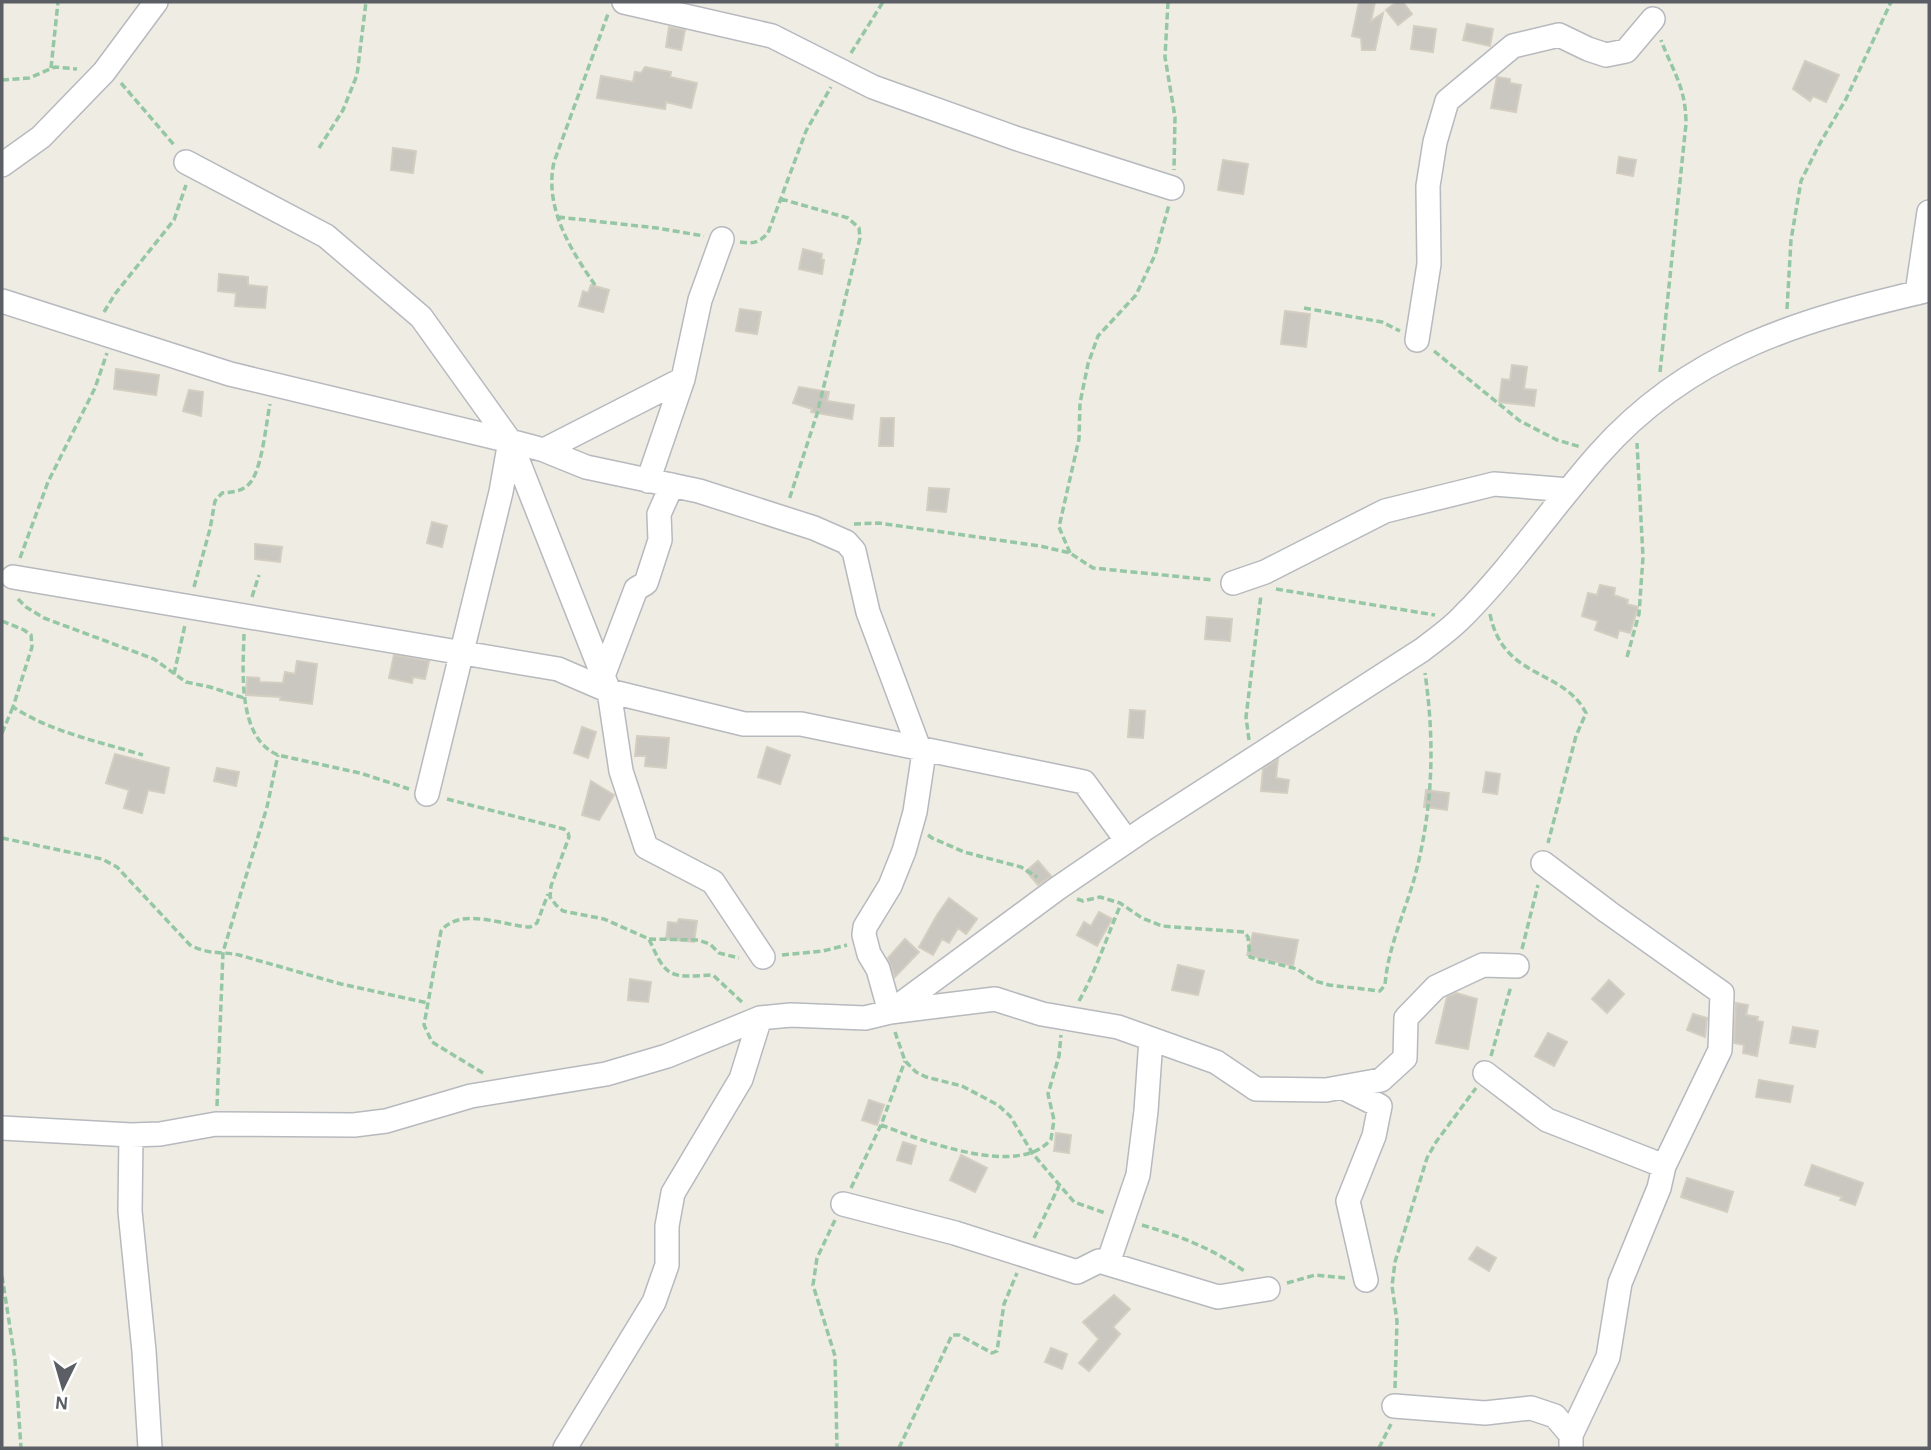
<svg xmlns="http://www.w3.org/2000/svg" width="1931" height="1450" viewBox="0 0 1931 1450" font-family="'Alegreya Sans',sans-serif">
  <style>
    .building { fill: #cac6c0; stroke: #d4cec1; stroke-width: 2 }
    .lines { fill: none; stroke-linecap: round; stroke-linejoin: round }
    .minor-casing { stroke: #b6b9be; stroke-width: 26 }
    .path { stroke: #95c7a4; stroke-width: 3.5; stroke-dasharray: 7 3.5; stroke-linecap: butt }
    .minor { stroke: #fff; stroke-width: 23 }
  </style>
  <rect width="100%" height="100%" fill="#efece3"/>
  <path class="building" d="M1359,2H1375L1371,21L1383,13L1375,50H1362L1361,38L1352,36Z
    M1396,2H1403L1412,14L1398,25L1386,10Z
    M1467,24L1493,29L1490,46L1463,40Z
    M1414,26L1436,29L1433,52L1411,49Z
    M669,27L685,30L681,50L666,47Z
    M1805,61L1839,75L1826,102L1813,96L1810,101L1793,89Z
    M645,67L671,72L670,77L697,83L691,108L666,102L665,109L597,98L601,76L633,82L635,72L641,73Z
    M1497,77L1510,79V83L1521,85L1516,112L1491,108Z
    M393,148L416,151L413,173L391,170Z
    M1619,157L1636,160L1633,176L1617,173Z
    M1223,160L1248,164L1243,194L1218,190Z
    M803,249L822,254L821,259L824,260L822,274L799,269Z
    M219,274L248,277V285L267,287L265,308L235,306L236,293L218,291Z
    M591,285L609,290L603,312L579,306L583,291L588,293Z
    M740,309L761,312L757,334L736,331Z
    M1285,311L1310,314L1306,347L1281,344Z
    M1512,365L1527,367L1524,389L1536,390L1534,406L1499,402L1502,379L1510,380Z
    M116,369L159,375L156,395L114,389Z
    M799,387L829,392L827,401L854,405L852,419L811,412L812,409L793,403Z
    M189,390L203,392L201,416L183,411Z
    M881,418H894L893,446H879Z
    M929,488L949,489L946,512L927,510Z
    M432,522L447,526L442,547L427,543Z
    M255,544L282,547L280,562L255,559Z
    M1600,585L1615,588L1614,595L1628,600L1627,604L1638,607L1630,633L1619,630L1617,638L1595,630L1598,621L1582,616L1588,593L1597,595Z
    M1207,617L1232,619L1230,641L1205,639Z
    M394,655L429,661L425,679L413,677L412,683L389,678Z
    M297,661L317,664L312,704L280,700L281,697L246,695L247,677L259,678L260,682L283,683L285,672L295,674Z
    M1130,710L1145,711L1143,738L1128,737Z
    M582,727L596,732L588,758L574,753Z
    M637,736L669,738L666,768L645,766L646,756H635Z
    M767,747L790,755L780,784L758,777Z
    M115,754L169,768L164,793L148,790L142,813L124,808L129,790L106,783Z
    M1278,759L1276,778L1289,780L1287,793L1261,791L1263,769Z
    M217,768L239,772L236,786L214,781Z
    M1486,772L1500,774L1497,794L1483,792Z
    M591,781L614,795L599,820L582,815Z
    M1426,790L1449,793L1447,810L1424,807Z
    M1038,861L1051,876L1038,885L1026,871Z
    M949,898L977,919L966,934L958,928L949,943L942,939L933,955L919,947L937,915Z
    M1099,912L1112,919L1097,946L1077,935L1084,922L1091,926Z
    M679,919L697,921L694,942L666,939L668,922L677,923Z
    M1253,933L1298,940L1293,966L1247,955Z
    M905,939L919,952L895,977L888,958Z
    M1178,965L1204,971L1198,995L1172,990Z
    M630,979L651,982L648,1002L628,1000Z
    M1609,980L1624,994L1607,1013L1592,999Z
    M1456,993L1477,999L1468,1049L1436,1043L1447,997Z
    M1736,1003L1748,1005L1746,1015L1758,1017L1757,1021L1763,1022L1757,1056L1743,1053L1744,1045L1734,1043Z
    M1693,1014L1707,1018L1705,1037L1687,1030Z
    M1793,1027L1818,1031L1815,1047L1790,1043Z
    M1548,1033L1567,1042L1554,1066L1535,1056Z
    M1759,1080L1793,1086L1790,1102L1756,1097Z
    M869,1100L884,1105L877,1125L862,1120Z
    M1056,1133L1071,1135L1069,1153L1054,1151Z
    M903,1142L916,1146L911,1164L897,1160Z
    M961,1155L987,1168L975,1192L950,1180Z
    M1812,1165L1863,1183L1855,1205L1840,1200L1842,1197L1805,1185Z
    M1687,1178L1733,1192L1727,1212L1681,1197Z
    M1477,1247L1496,1258L1489,1271L1469,1259Z
    M1114,1295L1130,1309L1113,1327L1120,1334L1089,1371L1079,1363L1099,1339L1083,1322Z
    M1051,1348L1067,1354L1062,1369L1045,1362Z"/>
  <g class="lines">
    <defs>
      <path id="minor" d="M624,2L772,36L873,87L1015,138L1172,188
        M186,162L326,236L421,317L510,441L609,691L621,771L646,847L713,882L763,957
        M2,165L41,137L104,72L156,2
        M1917,293L1929,212
        M2,301L230,374L510,441L544,450L586,467L699,491L814,528L846,542L854,551L868,612L923,759L915,812L904,851L890,886L865,927L864,935L869,954L878,969L890,1012L995,999L1042,1014L1118,1027L1216,1062L1256,1089L1326,1090L1381,1080L1405,1058L1406,1018L1436,987L1483,965L1517,966
        M1417,340L1429,264L1428,186L1435,142L1447,101L1513,46L1559,35L1588,49L1606,55L1626,51L1653,19
        M544,450L683,379
        M648,481L683,379L700,300L722,239
        M13,577L558,669L609,691L744,724H801L1084,782L1127,841
        M1233,583L1265,572L1385,511L1494,484L1569,490
        M603,676L636,589L646,583L660,540L659,514L672,485
        M427,794L501,492L510,441
        M1543,863L1608,912L1722,993L1720,1050L1664,1166L1659,1188L1620,1283L1608,1357L1571,1435
        M1485,1073L1547,1120L1664,1166
        M1342,1087L1380,1106L1374,1136L1348,1201L1366,1280
        M2,1128L131,1135L160,1134L216,1124L354,1125L386,1121L471,1096L606,1074L667,1056L760,1018L791,1015L865,1018L890,1012L1058,888L1146,828L1422,650C1436,639 1451,629 1463,616C1513,566 1552,507 1599,454C1690,351 1801,320 1929,290
        M131,1135L130,1211L144,1351L150,1448
        M843,1204L955,1233L1077,1272L1099,1261L1218,1297L1268,1289
        M1108,1263L1138,1175L1146,1111L1151,1039
        M1394,1406L1485,1413L1531,1408L1555,1416L1571,1435V1447
        M565,1448L654,1302L667,1265V1226L673,1193L741,1079L760,1018"/>
    </defs>
    <use href="#minor" class="minor-casing"/>
    <path class="path" d="M1168,2L1165,57L1175,117L1174,170
      M851,53L883,2
      M51,68L58,2
      M2,80L29,78L55,67L77,69
      M121,83L175,146
      M319,148L343,110L357,75L366,2
      M781,199L848,218L859,228L860,238L817,414L789,500
      M558,217L657,228L704,236
      M740,242C752,244 759,243 768,233L806,131L831,87
      M595,285C570,249 544,207 554,162L608,14
      M1304,308L1382,322L1400,331
      M1787,309L1791,240L1801,181L1819,145L1846,99L1891,2
      M104,312L115,294L174,220L186,185
      M1434,351L1520,421L1557,440L1581,447
      M1660,372L1686,124C1686,87 1673,72 1661,40
      M854,524L879,523L1040,546L1070,553L1093,568L1213,580
      M1070,553L1059,527L1079,439L1080,403L1088,364L1098,336L1136,295L1155,255L1169,205
      M20,558L48,482L95,388L107,353
      M194,587L210,529L215,501L222,493C231,492 241,492 248,485C262,473 266,423 270,404
      M1276,589L1435,615
      M252,597L259,575
      M18,599L26,607L44,618L154,659L186,682L210,687L244,698
      M1490,614C1503,680 1563,668 1586,713L1576,736L1548,843
      M2,621L24,630L31,635L32,647L13,707C51,732 100,742 143,755
      M244,634C243,671 237,738 278,755L360,773L409,789
      M1627,657L1639,614L1643,557L1637,443
      M174,674L185,625
      M2,733L13,707
      M1249,740L1246,717L1261,595
      M447,799L564,829L568,833L569,837L551,886L550,897L556,905L563,911L604,919L649,939C667,980 670,977 713,975L743,1003
      M928,835L932,838L964,852L1021,867L1037,877
      M2,838L102,859L117,867L190,945C209,955 219,951 239,955L341,984L428,1003
      M1077,899L1083,901L1100,897L1120,903L1142,918L1162,926L1244,932L1248,937L1250,957L1297,969L1315,981L1329,985L1380,991L1385,985C1388,947 1405,912 1415,876C1433,807 1435,743 1425,673
      M649,939L698,940L710,944L719,953L739,958
      M1522,949L1538,885
      M782,955L823,951L847,945
      M1079,1001C1096,971 1107,936 1121,904
      M895,1032L905,1061L916,1072L926,1077L962,1086L998,1105L1010,1116L1033,1154L1074,1202L1105,1213
      M1491,1056L1511,986
      M483,1073L432,1042L424,1025L441,931C460,906 504,926 530,927L537,923L548,894
      M217,1106L223,952L267,807L278,755
      M881,1125C920,1140 1020,1179 1051,1139L1054,1120L1048,1094L1059,1056L1061,1035
      M851,1188L881,1125L905,1061
      M835,1220L817,1258L813,1285L835,1356L837,1448
      M1142,1225C1185,1238 1209,1247 1246,1272
      M1034,1238L1059,1186
      M2,1276L15,1360L21,1448
      M1287,1283L1315,1275L1345,1278
      M1395,1388L1397,1321L1392,1286L1395,1262L1427,1158L1436,1142L1476,1088
      M899,1448L952,1335H959L992,1353L997,1351L1004,1304L1017,1273
      M1379,1448L1391,1424"/>
    <use href="#minor" class="minor"/>
  </g>
  <rect width="1931" height="1450" fill="none" stroke="#5b5f65" stroke-width="7"/>
  <g transform="translate(63 1387) rotate(185)" stroke="#ffffff" stroke-width="5" paint-order="stroke">
  <path d="M0-5L12 26L0 18L-12 26Z" fill="#5b5f65"/>
  <text y="-10" font-size="19" font-weight="bold" text-anchor="middle" fill="#5b5f65">N</text>
  </g>
</svg>
